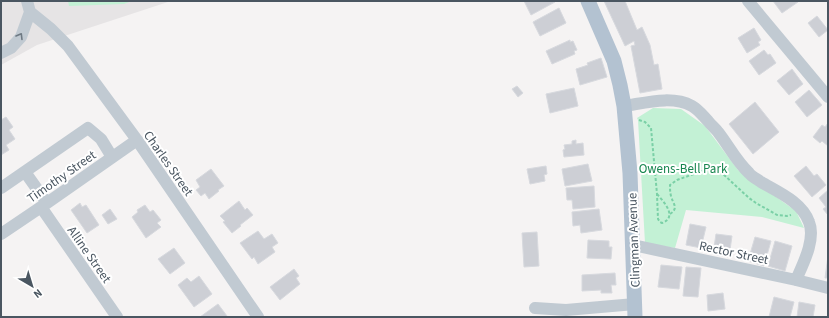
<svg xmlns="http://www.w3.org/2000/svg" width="829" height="318" viewBox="0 0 829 318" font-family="'Source Sans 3',sans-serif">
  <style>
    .education { fill: #e6e4e5 }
    .green { fill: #c3f1d5 }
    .building { fill: #cdcfd5; stroke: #d7d9de }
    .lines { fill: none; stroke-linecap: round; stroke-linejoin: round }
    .path { stroke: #7ad0a6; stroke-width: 2; stroke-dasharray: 3 2; stroke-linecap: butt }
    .minor { stroke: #c1cad2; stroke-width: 12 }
    .major { stroke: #b3c2d1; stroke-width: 15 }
    .oneway { stroke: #6e7983 }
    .labels { text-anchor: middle; stroke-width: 4; stroke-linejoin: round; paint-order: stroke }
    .street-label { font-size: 13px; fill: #4a5661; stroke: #fff }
    .park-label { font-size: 13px; fill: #17864f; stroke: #fff }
  </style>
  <rect width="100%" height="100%" fill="#f5f3f3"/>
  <path class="education" d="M1,1H171L37,45L1,65Z"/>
  <path class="green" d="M68,1H132L124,4L69,6Z
    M653,108L681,109L705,126L738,170L796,211L804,228L762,217L686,210L675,248L645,243L638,120L637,118Z"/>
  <path class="building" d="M524,1H554L555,2L531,15Z
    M604,1H625L637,30L642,27L650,45L654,65L658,64L662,89L640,93L631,46L635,45L634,41L625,46Z
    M773,1H797L798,2L782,13Z
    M559,8L566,23L540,36L533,22Z
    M817,16L828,30L819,37L808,23Z
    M754,28L761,40L758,42L760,45L747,53L738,38Z
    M570,40V42L573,41L577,50L574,51L575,54L552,64L546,51Z
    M764,50L768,55L770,54L776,63L759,75L749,61Z
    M601,58L607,77L580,85L576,69L588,65L587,63Z
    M792,69L803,84L789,95L777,81Z
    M517,86L523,93L518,97L512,89Z
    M574,88L578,106L550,113L546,94Z
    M809,90L822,105L807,117L795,102Z
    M755,102L779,132L753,154L729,124Z
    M6,117L13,127L9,130L15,139L6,145L9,150L1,155V120Z
    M828,123V146L822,141L820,143L813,137L822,125L825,127Z
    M576,140V144L583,143L584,155L564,157L563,150L565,149L564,145L572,144V141Z
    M588,164L592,181L565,186L562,169Z
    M546,166L547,174L544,175L545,181L530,184L527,169Z
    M806,166L814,176L817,174L826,185L812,197L794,176Z
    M211,169L224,186L218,190L219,191L209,199L205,193L201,196L196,190L200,187L196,180Z
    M594,186L595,207L573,209L572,200H567L566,188Z
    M828,190V215L823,209L826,207L819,198Z
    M239,201L245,210L247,208L253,215L240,225L241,226L232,233L223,222L225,221L220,216Z
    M80,203L82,207L86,205L99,225L87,233L71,210Z
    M145,205L150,212L153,210L161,220L157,223L161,227L146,238L132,217L138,212L137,210Z
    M110,209L117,219L108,224L102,215Z
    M599,209L602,230L581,233L580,225L573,226L572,212Z
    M690,224L706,227L701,248L686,245Z
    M258,231L264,239L272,234L278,243L272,247L275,252L258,264L254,257L252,259L240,243Z
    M537,232L539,266L524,267L522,233Z
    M716,234L732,236L729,257L713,254Z
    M755,237L771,241L764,266L748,261Z
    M588,240L609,241V247H612L611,259L587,258Z
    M775,241L792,246L785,271L768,266Z
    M174,248L185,263L170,274L158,259Z
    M828,256V278H825Z
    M661,265L682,267L679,289L658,287Z
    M686,267L701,268L698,297L683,296Z
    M294,269L299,276L296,278L300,284L280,300L270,287Z
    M615,273L616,285H611L612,293H601V290L582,291V275Z
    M199,276L212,294L194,307L178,285L187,278L191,282Z
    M723,293L725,309L708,311L707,295Z
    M774,297L794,302L790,317H769Z
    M799,302L815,305L813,317H797Z
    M218,304L227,316L226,317H200Z"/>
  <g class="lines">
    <path class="path" d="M639,120L645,122L651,128L657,194L658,219L660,222L662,223C678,217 664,202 657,194
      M670,214C679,208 673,204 671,196C670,192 670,189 670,185L677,180L702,171L710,169L723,174L749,198L756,203L777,215L787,216L791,215"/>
    <path class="minor" d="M748,1L828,97
      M30,12L51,29L68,46L137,140L258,317
      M1,53L11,48L21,37L30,12L27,1
      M624,106C645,103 672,95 692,106C699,110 703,116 708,121C711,125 715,128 718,132C729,146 736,161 749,173C752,177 757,179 761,182C778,192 802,202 809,222C816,239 803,264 796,280
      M25,172L47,203
      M1,188L88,128L101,139L112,157
      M41,207L117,317
      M1,234L47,203L137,140
      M633,245L796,280L828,288
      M535,308L566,310L635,304"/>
    <path class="major" d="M588,1L614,61L620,85L624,106L630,173L635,317"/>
  </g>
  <defs><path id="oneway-chevron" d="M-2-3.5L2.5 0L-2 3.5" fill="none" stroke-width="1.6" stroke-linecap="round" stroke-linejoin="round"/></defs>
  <use class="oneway" href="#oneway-chevron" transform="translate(20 36) rotate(-59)"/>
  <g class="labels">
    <g class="street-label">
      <text transform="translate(169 163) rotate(55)" y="5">Charles Street</text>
      <text transform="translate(61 176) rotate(-35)" y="5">Timothy Street</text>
      <text transform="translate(633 240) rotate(-92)" y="5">Clingman Avenue</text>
      <text transform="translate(734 252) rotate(12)" y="5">Rector Street</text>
      <text transform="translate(90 254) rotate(55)" y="5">Alline Street</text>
    </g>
    <g class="park-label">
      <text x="683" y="173">Owens-Bell Park</text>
    </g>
  </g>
  <rect width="829" height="318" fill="none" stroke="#4a5661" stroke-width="4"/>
  <g transform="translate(32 286) rotate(142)" stroke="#ffffff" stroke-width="3" paint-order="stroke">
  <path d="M0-3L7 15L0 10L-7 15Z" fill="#4a5661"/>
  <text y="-6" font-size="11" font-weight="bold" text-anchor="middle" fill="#4a5661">N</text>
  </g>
</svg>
